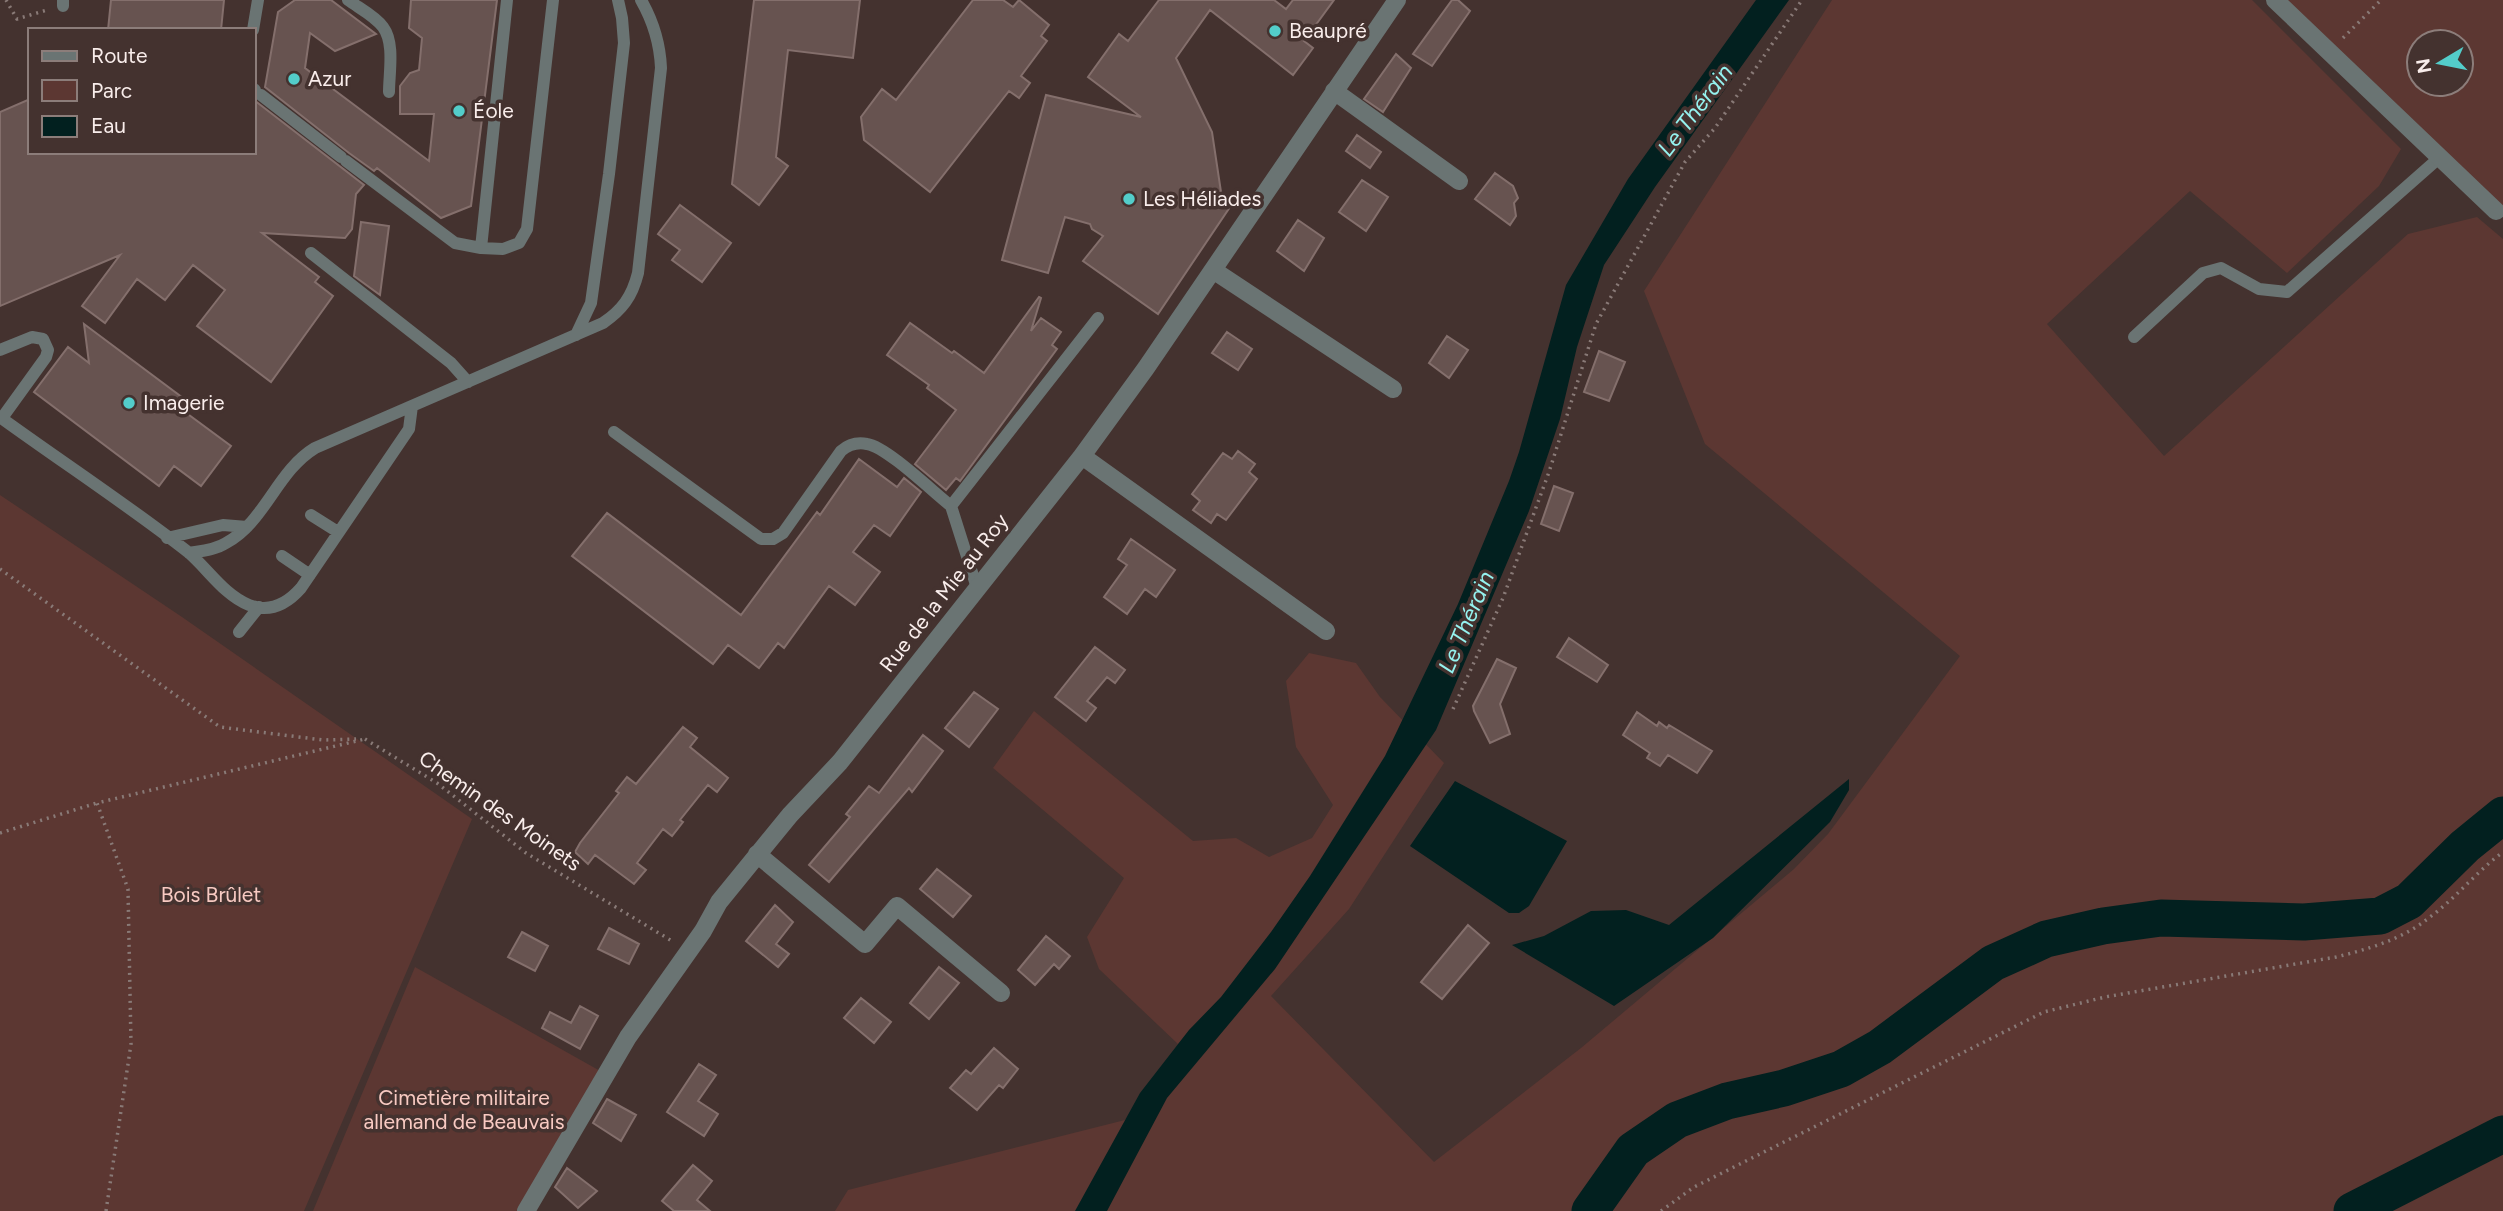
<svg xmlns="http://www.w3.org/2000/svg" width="2503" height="1211" viewBox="0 0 2503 1211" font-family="Figtree,sans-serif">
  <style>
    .green { fill: #5c3732; fill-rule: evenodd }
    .water { fill: #02201f }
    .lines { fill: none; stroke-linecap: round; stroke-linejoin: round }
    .river { stroke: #02201f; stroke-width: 37 }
    .building { fill: #675350; stroke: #846f6c; stroke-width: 2 }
    .path { stroke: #897a77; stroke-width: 3.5; stroke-dasharray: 2 5; stroke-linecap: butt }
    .lane { stroke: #6a7473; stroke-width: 12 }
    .street { stroke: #6a7473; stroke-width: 18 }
    .poi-dot { fill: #53cdca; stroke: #44322f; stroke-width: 2.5 }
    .labels { text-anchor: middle; stroke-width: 7; stroke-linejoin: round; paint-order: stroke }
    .poi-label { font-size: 21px; fill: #f9edeb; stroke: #44322f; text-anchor: start }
    .street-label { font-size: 21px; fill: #f9edeb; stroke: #44322f }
    .park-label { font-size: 21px; fill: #f8cac2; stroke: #44322f }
    .water-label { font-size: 23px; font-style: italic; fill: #95f2ef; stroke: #44322f }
  </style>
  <rect width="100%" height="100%" fill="#44322f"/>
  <path class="green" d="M1832,0H2252L2401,149L2379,186L2287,273L2190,191L2047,324L2164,456L2408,234L2477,217L2503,239V1211H835L848,1190L1125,1120L1190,1030L1178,1044L1099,969L1087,937L1124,878L993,768L1034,711L1193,841L1236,838L1269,857L1312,838L1333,805L1296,747L1286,681L1309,653L1356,663L1380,697L1444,763L1349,909L1271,996L1434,1162L1581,1048L1794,869L1828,834L1960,656L1705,444L1644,291Z
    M2280,0H2503V212ZM2419,42H2461V84H2419Z
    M0,495L182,617L472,819L304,1211H0Z
    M415,967L602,1072L521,1211H313Z"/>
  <path class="water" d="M1756,0H1789L1655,187L1604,265L1577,347L1560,419L1529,511L1436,730L1275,969L1167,1098L1107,1211H1075L1140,1093L1189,1030L1221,997L1271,932L1310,876L1385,756L1458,604L1509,481L1519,452L1566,285L1628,179Z
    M1849,779V790L1830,822L1713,938L1614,1006L1512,945L1544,936L1591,911L1626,910L1669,925Z
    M1455,781L1567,841L1529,906L1519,913H1509L1410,846Z"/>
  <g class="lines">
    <path class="river" d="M1590,1211L1633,1150L1677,1120L1727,1101L1784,1088L1841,1069L1880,1047L1993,963L2046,939L2103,926L2161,918L2304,922L2380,916L2409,901L2465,846L2503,815
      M2352,1211L2503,1134"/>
  </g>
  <path class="building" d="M111,0H224L221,30H108Z
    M295,0H331L376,34L335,51L310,33L305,68L429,161L434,114H400V86L410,73L419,70L422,38L409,28L411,0H497L471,206L441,218L377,168L374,171L349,153L265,87L278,12Z
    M754,0H860L853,58L788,50L776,157L788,166L759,205L732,184Z
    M973,0H1003L1013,7L1019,0L1049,25L1041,36L1047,41L1021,76L1030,83L1019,98L1009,91L930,192L864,140L861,117L882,89L896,100Z
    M1159,0H1274L1286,9L1293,0H1334L1304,41L1313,48L1293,75L1210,10L1176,58L1212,132L1221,192L1232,204L1158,314L1083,261L1103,236L1092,229L1090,224L1065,217L1048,273L1002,260L1046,95L1141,117L1088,77L1119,34L1128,41Z
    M1452,0H1458L1470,11L1432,66L1413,54Z
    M1396,54L1411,68L1383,112L1364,99Z
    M30,99V152H254V100L364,185L356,194L352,229L345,238L262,233L319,277L315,282L333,296L271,382L197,326L225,290L193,265L165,300L137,279L105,323L82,306L120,255L0,306V112Z
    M1357,135L1381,152L1370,168L1346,151Z
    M1495,173L1513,186L1518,198L1514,203L1516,216L1510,225L1475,199Z
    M1362,180L1388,197L1366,231L1339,212Z
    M680,205L731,243L702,282L672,260L680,250L658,234Z
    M1298,220L1324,238L1304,271L1277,251Z
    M361,222L389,226L380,295L354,276Z
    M1039,297L1041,298L1031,331L1041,318L1061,332L1052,345L1057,349L960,481L956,478L946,490L915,464L956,410L927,388L929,385L887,355L910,323L952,353L954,351L984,373Z
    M84,324L187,401L181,409L231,446L201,486L174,466L159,486L34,392L68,347L89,363Z
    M1227,332L1252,349L1238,370L1212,353Z
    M1447,336L1468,350L1449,378L1429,363Z
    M1599,351L1625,362L1609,401L1584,392Z
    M1238,451L1255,464L1249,472L1257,479L1226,520L1217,514L1211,523L1193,510L1200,501L1192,494L1223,453L1232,459Z
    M859,459L897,487L904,478L921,492L890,536L874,525L853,552L880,572L855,605L829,586L784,648L778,643L759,668L728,645L713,664L572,556L607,513L741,615L817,512L820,515Z
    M1554,486L1573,493L1559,531L1541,524Z
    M1131,539L1175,570L1156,597L1145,589L1127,614L1104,597L1127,565L1118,559Z
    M1569,638L1608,665L1597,682L1557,657Z
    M1095,647L1125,670L1115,683L1107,677L1087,701L1096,708L1086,721L1055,697Z
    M1497,659L1516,668L1500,704L1510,734L1490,743L1474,711L1473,706Z
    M974,692L998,709L969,747L945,728Z
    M1637,712L1657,726L1659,722L1667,728L1669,725L1712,751L1697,773L1668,755L1660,766L1647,758L1650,753L1623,735Z
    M683,727L697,738L690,747L728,778L717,792L708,785L680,820L683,822L672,836L663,829L637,863L646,870L634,884L595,855L588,864L575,852L580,843L619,793L616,791L627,777L636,784Z
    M923,735L943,751L912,792L909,788L829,882L809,865L850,817L846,814L869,786L879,793Z
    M937,869L971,896L953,917L920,889Z
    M775,905L793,922L776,944L789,954L778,967L746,941Z
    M1468,925L1489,943L1442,999L1421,982Z
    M609,928L639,944L629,964L598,949Z
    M522,932L548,946L535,971L508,957Z
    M1046,936L1070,956L1059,969L1054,964L1035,985L1018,970Z
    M939,967L959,983L929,1019L910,1003Z
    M861,998L891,1022L874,1043L844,1018Z
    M580,1006L598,1016L580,1049L542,1028L550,1012L571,1023Z
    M994,1048L1018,1069L1003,1088L999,1085L977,1110L950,1088L966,1070L971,1074Z
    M699,1064L716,1075L698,1101L718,1114L704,1136L667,1112Z
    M607,1099L636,1115L621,1141L593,1123Z
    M693,1165L712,1181L697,1200L710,1211H674L662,1201Z
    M567,1168L597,1191L578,1208L555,1187Z"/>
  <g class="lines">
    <path class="path" d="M6,0L17,19L47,10
      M2343,38L2381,0
      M0,569L220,727L323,740L356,739
      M1453,709L1503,598L1549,472L1596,324L1685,162L1715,128L1802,0
      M365,739L437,783L526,853L672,941
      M0,833L97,803
      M106,1211L131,1044L128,889L97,803L365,739
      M1661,1211L1694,1187L2044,1012L2105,997L2336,957C2369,949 2403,939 2430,917C2456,898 2476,872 2503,852"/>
    <path class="lane" d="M348,0C359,8 375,16 383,27C395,43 389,73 389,92
      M63,6V0
      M253,30L258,0
      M254,89L255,90
      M261,95L341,157
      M346,161L455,243L481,248L503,249L519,243L527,229L553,0
      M481,248L507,0
      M311,253L451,363L468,382
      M576,335L591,303L609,174L624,43L622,18L618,0
      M2134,337L2203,273L2221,268L2259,289L2287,292L2439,158
      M0,350L32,337L43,339L48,350L46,357L2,418
      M0,417C62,462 128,505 188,552C208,569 224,595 249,605C270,613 287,604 301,588L409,429L412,406
      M614,432L761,539H773L783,533L841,451C848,445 857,442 867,444C887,447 933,492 951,506
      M311,515L338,532
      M167,538L223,525L247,527
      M189,553C201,551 215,550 226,543C265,522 277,471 315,448L603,323C622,310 632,297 638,273L661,68C660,44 653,21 641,0
      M282,556L310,575
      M977,588L951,506L1098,318
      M239,632L259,607"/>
    <path class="street" d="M2275,0L2496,211
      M1334,91L1459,181
      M1213,270L1393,389
      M1082,456L1326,631
      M757,854L865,944L897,906L1001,993
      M526,1211L628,1037L703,931L719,902L790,815L840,762L1082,456L1146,368L1397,0"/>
  </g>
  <g class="poi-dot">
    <circle cx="1275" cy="31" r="7"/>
    <circle cx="294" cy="79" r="7"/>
    <circle cx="459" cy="111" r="7"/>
    <circle cx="1129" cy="199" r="7"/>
    <circle cx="129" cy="403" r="7"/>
  </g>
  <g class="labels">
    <g class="poi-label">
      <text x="1289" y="38">Beaupré</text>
      <text x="308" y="86">Azur</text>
      <text x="473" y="118">Éole</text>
      <text x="1143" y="206">Les Héliades</text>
      <text x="143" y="410">Imagerie</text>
    </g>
    <g class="street-label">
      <text transform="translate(944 593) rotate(-52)" y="7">Rue de la Mie au Roy</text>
      <text transform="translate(500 811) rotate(35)" y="7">Chemin des Moinets</text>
    </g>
    <g class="park-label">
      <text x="211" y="902">Bois Brûlet</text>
      <text x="464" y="1105">Cimetière militaire<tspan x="464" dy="24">allemand de Beauvais</tspan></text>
    </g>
    <g class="water-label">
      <text transform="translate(1695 110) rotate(-53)" y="8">Le Thérain</text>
      <text transform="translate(1466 622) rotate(-67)" y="8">Le Thérain</text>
    </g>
  </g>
  <rect x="28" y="28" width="228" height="126" fill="#44322f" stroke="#8c7d7a" stroke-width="2"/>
  <rect x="42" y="51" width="35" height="10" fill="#6a7473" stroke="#8c7d7a" stroke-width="2"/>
  <text x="91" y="63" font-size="21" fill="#f9edeb">Route</text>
  <rect x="42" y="80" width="35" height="21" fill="#5c3732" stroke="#8c7d7a" stroke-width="2"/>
  <text x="91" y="98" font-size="21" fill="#f9edeb">Parc</text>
  <rect x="42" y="116" width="35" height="21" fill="#02201f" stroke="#8c7d7a" stroke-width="2"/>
  <text x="91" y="133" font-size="21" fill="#f9edeb">Eau</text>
  <g transform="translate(2440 63) rotate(260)"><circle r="33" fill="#44322f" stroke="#8c7d7a" stroke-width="2"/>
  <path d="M0-5L12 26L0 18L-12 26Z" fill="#53cdca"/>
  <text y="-10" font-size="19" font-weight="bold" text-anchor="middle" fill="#f9edeb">N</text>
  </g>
</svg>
